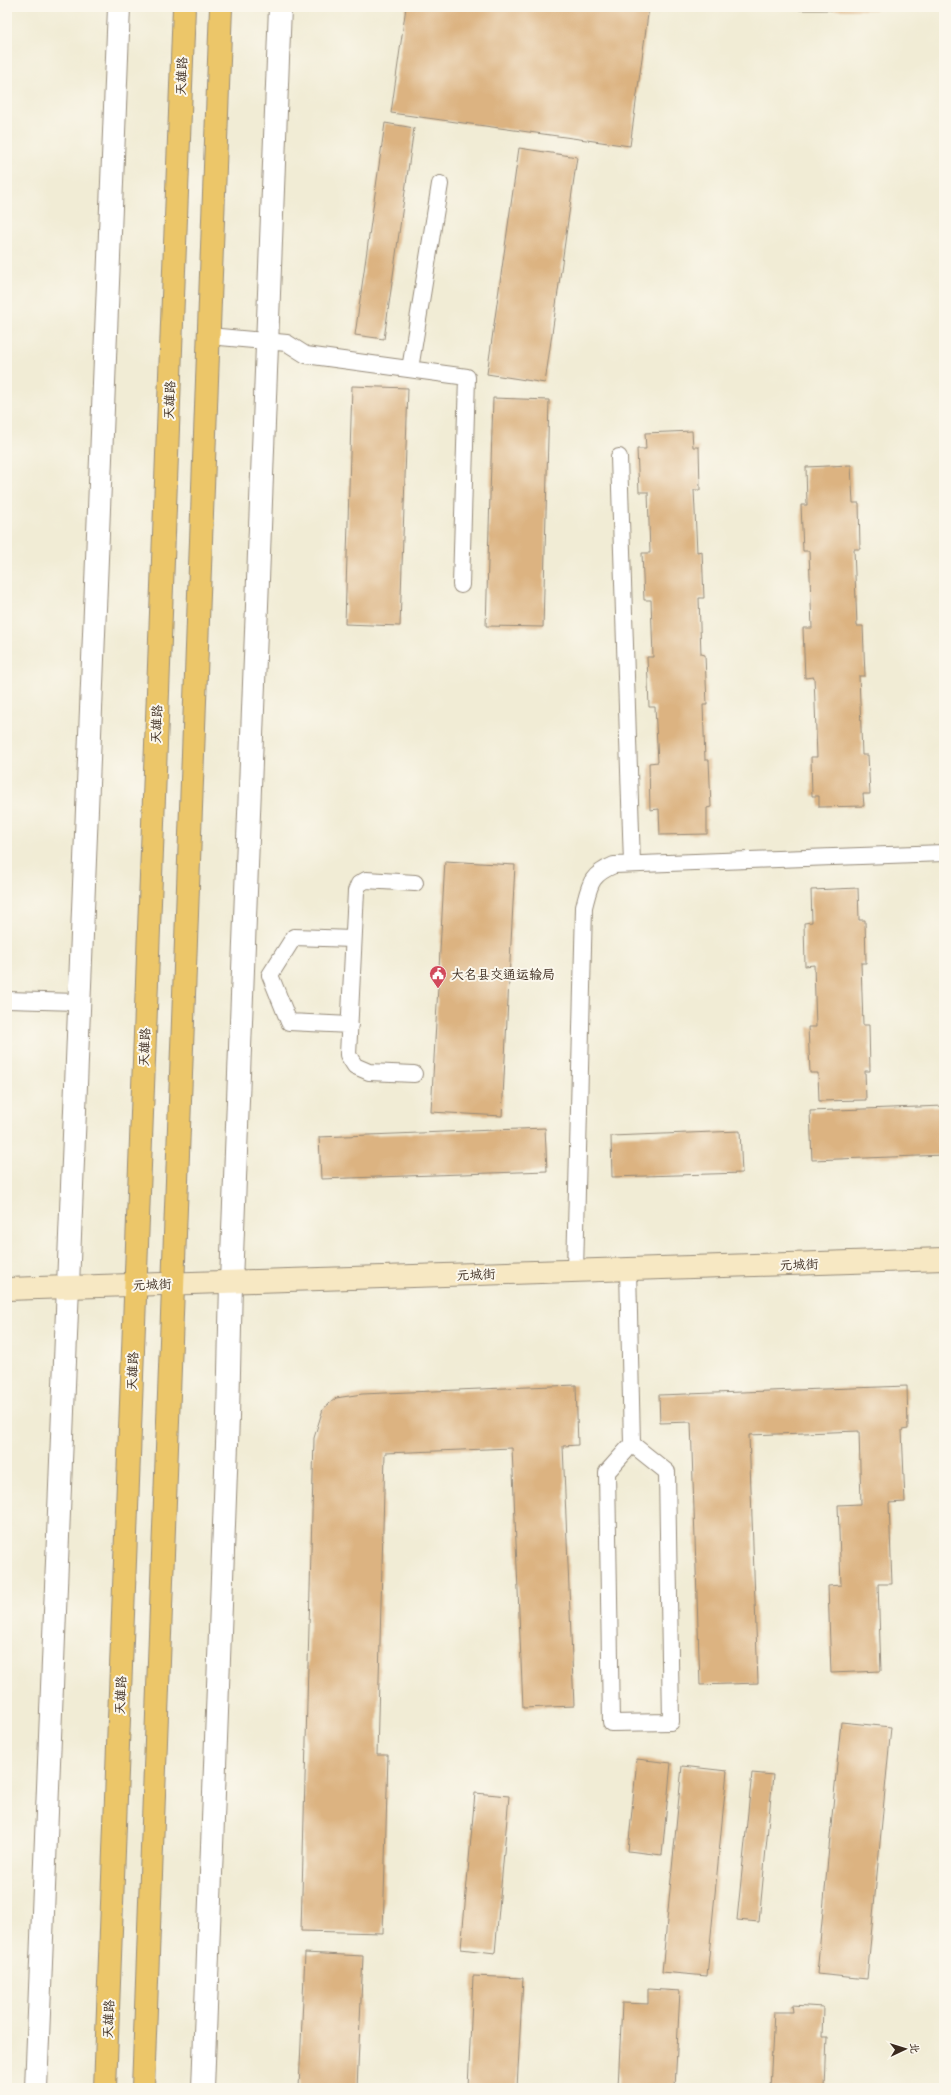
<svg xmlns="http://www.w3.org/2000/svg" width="951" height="2095" viewBox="0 0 951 2095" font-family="Mynerve,'LXGW WenKai TC',sans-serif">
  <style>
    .building { fill: #dcb381 }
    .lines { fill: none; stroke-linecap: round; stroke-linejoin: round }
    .lane-casing { stroke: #968b7a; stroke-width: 18 }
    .street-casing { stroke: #968b7a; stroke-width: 24 }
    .secondary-casing { stroke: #968b7a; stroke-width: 24 }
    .primary-casing { stroke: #968b7a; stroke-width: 24 }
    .lane { stroke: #fff; stroke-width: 16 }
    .street { stroke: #fff; stroke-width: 22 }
    .secondary { stroke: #f7e8c3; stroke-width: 22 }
    .primary { stroke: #ecc669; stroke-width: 22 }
    .labels { text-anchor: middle; stroke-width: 4; stroke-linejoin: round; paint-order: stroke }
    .street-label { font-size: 13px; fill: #3b2a1e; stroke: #fbf7ec }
    .poi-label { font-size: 13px; fill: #3b2a1e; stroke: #fbf7ec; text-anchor: start }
  </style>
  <rect width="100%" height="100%" fill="#fbf7ec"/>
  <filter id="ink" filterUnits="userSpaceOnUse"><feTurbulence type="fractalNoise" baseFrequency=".025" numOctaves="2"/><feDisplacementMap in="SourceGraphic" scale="8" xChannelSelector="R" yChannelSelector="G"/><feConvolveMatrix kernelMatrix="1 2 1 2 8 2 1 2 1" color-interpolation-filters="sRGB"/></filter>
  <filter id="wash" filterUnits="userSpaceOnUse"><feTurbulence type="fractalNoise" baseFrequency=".012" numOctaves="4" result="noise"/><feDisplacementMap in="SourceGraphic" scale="16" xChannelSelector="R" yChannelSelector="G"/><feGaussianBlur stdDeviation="0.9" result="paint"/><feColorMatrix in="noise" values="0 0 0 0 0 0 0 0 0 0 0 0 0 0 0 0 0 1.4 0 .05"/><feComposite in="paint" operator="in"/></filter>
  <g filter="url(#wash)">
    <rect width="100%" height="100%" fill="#f1ecd5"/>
    <g id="blocks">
      <path class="building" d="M406,7H649L630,146L391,113Z
        M799,7H877V10H799Z
        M385,123L414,128L384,339L355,335Z
        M519,148L577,157L545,383L487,374Z
        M352,386L408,388L400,626L345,624Z
        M493,398L549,400L543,627L486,626Z
        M692,431L693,447H699L700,490H694L697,552L702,551L704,598H699L701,654L705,655L707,705H703L705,760H709L711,807L707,808V834L660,835L659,809L650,810L649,763L658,762L655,707H649L647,657H653L651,600H644L642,553H650L648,492H639L637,449H646L645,433Z
        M851,465L853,503H859L860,549H854L857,626H863L865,676H859L862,755H868L870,794H863L864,806L819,807V796H812L811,757H817L814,677L805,678L803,628H812L809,551H803L801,505H807L806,467Z
        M445,861L515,865L502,1116L431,1112Z
        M858,888L859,920H865L866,963H861L863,1025H869L870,1071H865L866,1100L819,1101L818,1073H810L808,1027H816L814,965L805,966L804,923L812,922L811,890Z
        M944,1106V1155L812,1160L810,1111Z
        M545,1128L547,1171L321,1179L319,1137Z
        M740,1131L742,1173L612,1177L611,1136Z
        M576,1385L578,1445L563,1446L574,1706L523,1708L512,1448L385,1453L377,1755H388L383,1933L301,1931L314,1438L323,1409L336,1398L362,1394Z
        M907,1386L908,1429L902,1430L905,1502L889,1503L892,1584H878L881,1671L831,1673L828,1586L841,1585L838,1505L861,1504L859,1431L749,1435L758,1683L700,1685L691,1422L660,1423L659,1395Z
        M841,1722L891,1727L867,1979L817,1974Z
        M637,1759L671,1763L662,1855L628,1851Z
        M682,1766L727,1771L707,1976L662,1972Z
        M752,1773L773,1775L759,1922L737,1920Z
        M475,1793L509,1796L495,1953L461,1949Z
        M305,1953L363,1956L357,2088H299Z
        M473,1976L523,1978L517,2088H468Z
        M648,1989L680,1991L675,2088H618L622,2003L648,2004Z
        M792,2005L823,2007L822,2037H827L825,2088H770L774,2012H793Z"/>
    </g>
  </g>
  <g filter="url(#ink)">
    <use href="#blocks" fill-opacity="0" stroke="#968b7a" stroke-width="1"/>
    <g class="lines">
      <defs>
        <path id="lane" d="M209,336L287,343L306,355L467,377L461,585
          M410,369L440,184
          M619,457L632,864
          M7,1000L78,1002
          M350,1025L289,1022L270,975L294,937L353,939
          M414,1074L369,1072L355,1066L348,1055L356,891L359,884L366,880L415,883
          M628,1269L632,1444
          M575,1271L584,907C590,884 590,875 614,865L944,853
          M632,1444L667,1472L671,1722L611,1723L607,1472Z"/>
        <path id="street" d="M36,2088L119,7
          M203,2088L228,1417L231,1282L280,7"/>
        <path id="secondary" d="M7,1289L944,1259"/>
        <path id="primary" d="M105,2088L184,7
          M143,2088L221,7"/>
      </defs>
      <use href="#lane" class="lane-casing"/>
      <use href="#street" class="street-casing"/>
      <use href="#secondary" class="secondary-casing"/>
      <use href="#primary" class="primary-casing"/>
      <use href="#lane" class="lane"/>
      <use href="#street" class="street"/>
      <use href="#secondary" class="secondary"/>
      <use href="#primary" class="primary"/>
    </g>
  </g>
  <defs>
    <symbol id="civic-pin" viewBox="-11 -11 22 30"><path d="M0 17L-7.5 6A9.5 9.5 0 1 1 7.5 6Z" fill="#d1495b" stroke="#fbf7ec"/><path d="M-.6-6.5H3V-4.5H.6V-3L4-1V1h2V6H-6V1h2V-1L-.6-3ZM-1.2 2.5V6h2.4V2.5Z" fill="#fff"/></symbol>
  </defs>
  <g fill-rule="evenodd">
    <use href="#civic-pin" x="428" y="964" width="20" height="27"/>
  </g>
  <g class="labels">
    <g class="street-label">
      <text transform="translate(181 76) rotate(-88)" y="5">天雄路</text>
      <text transform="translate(169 400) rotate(-88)" y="5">天雄路</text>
      <text transform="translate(156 724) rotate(-88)" y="5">天雄路</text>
      <text transform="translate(144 1047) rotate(-88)" y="5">天雄路</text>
      <text transform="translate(799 1264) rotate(-2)" y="5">元城街</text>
      <text transform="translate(476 1274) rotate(-2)" y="5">元城街</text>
      <text transform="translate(152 1284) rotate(-2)" y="5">元城街</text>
      <text transform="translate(132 1371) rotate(-88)" y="5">天雄路</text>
      <text transform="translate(120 1695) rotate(-88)" y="5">天雄路</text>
      <text transform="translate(108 2019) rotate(-88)" y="5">天雄路</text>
    </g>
    <g class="poi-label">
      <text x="451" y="979">大名县交通运输局</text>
    </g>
  </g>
  <rect width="951" height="2095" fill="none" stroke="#fbf7ec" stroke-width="24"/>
  <g transform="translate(905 2049) rotate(86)" stroke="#fbf7ec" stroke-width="3" paint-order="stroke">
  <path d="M0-3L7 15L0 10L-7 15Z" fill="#3b2a1e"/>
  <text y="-6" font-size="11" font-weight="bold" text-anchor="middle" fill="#3b2a1e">北</text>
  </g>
</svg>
